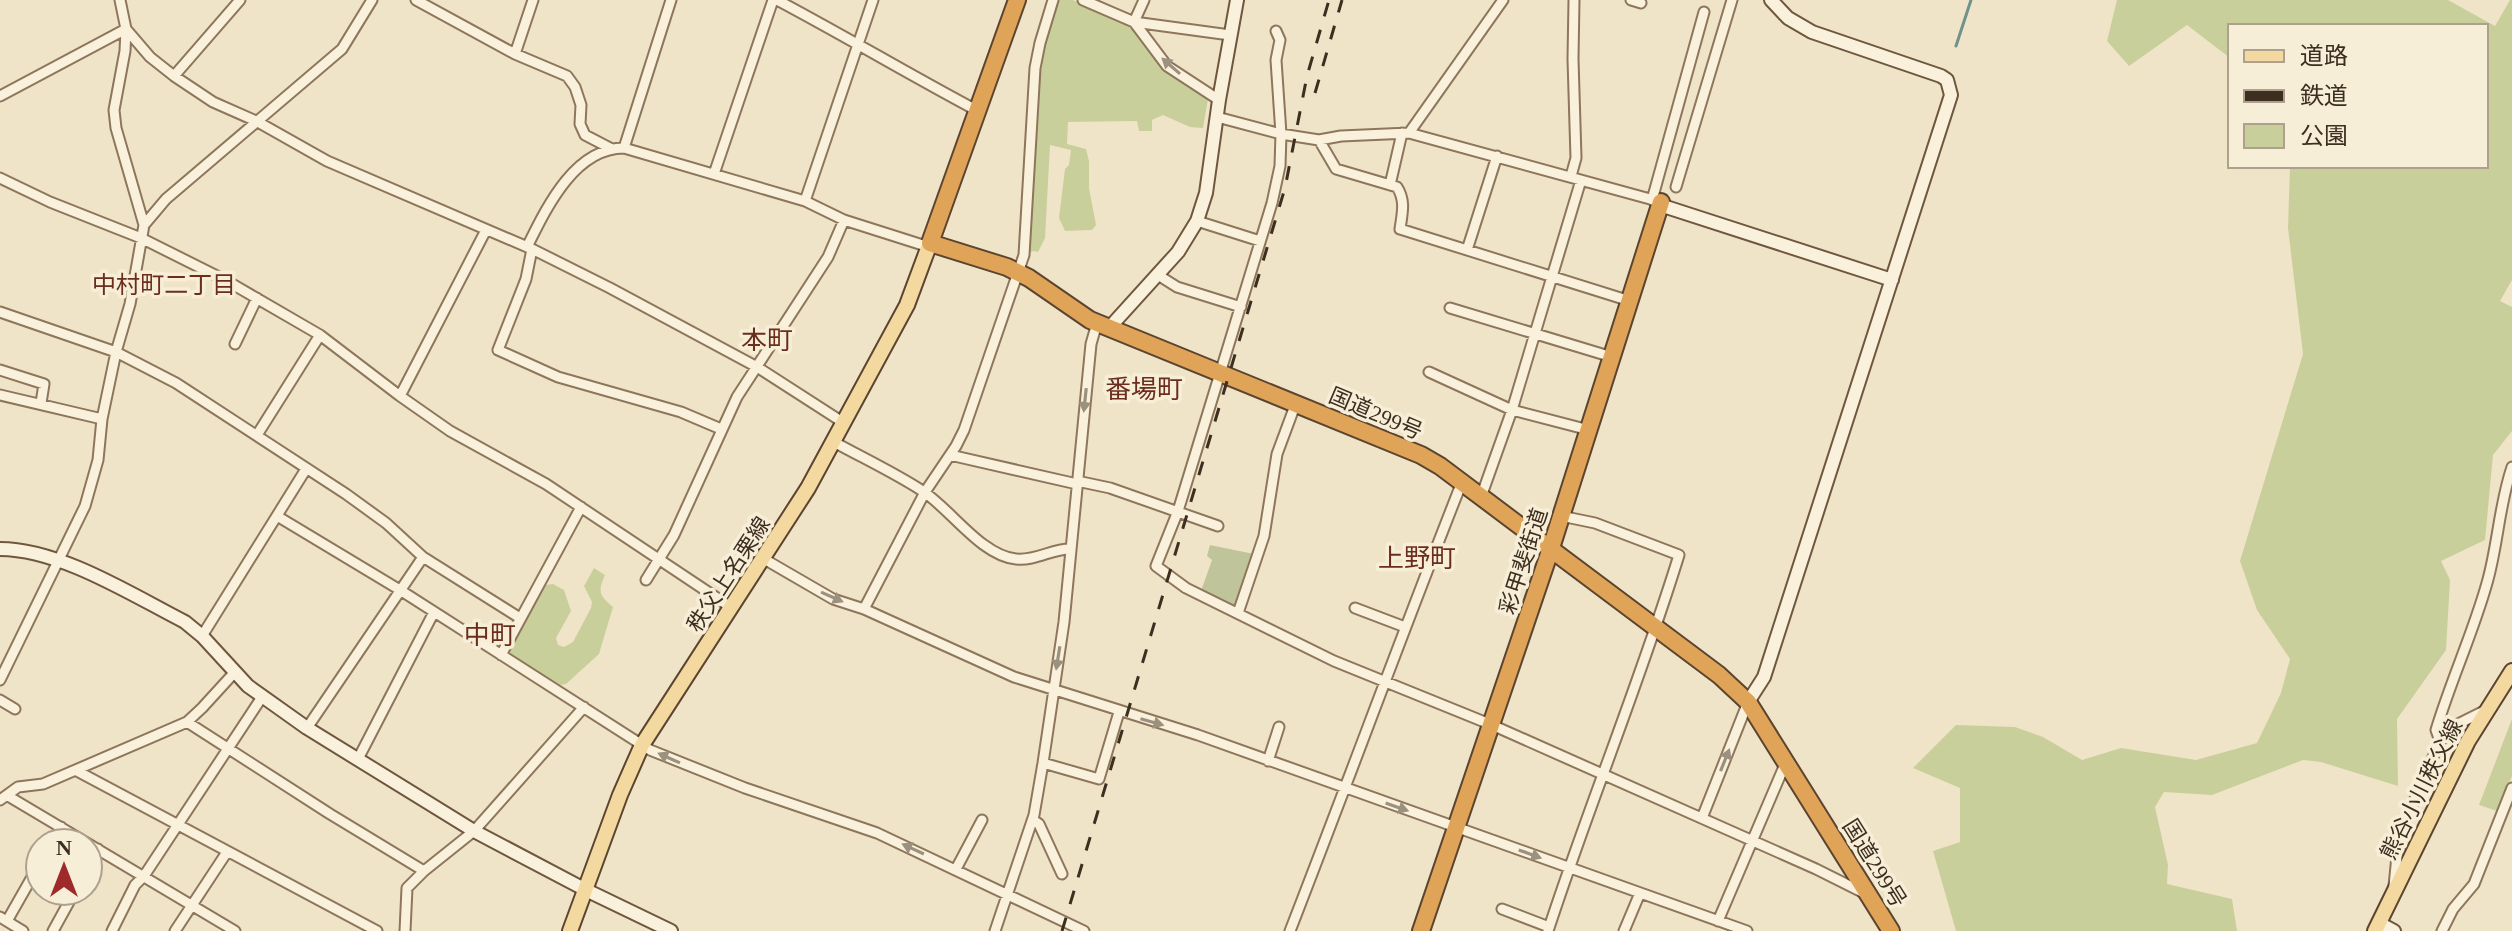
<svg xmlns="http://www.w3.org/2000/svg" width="2512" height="931" viewBox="0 0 2512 931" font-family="'Times New Roman','Noto Sans JP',serif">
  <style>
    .green { fill: #c9cf9b }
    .cemetery { fill: #bfc49a }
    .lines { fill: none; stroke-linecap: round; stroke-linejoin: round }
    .stream { stroke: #6f938a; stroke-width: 3 }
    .street-casing { stroke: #8d765c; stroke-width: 13 }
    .secondary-casing { stroke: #6f573f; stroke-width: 16 }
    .primary-casing { stroke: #5b4430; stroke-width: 18 }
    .highway-casing { stroke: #5b4430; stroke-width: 20 }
    .street { stroke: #faf1dc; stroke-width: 9 }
    .secondary { stroke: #faf1dc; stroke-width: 12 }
    .primary { stroke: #f3d9a0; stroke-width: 14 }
    .highway { stroke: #e0a458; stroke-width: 16 }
    .rail { stroke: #3d2e20; stroke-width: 3; stroke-dasharray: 14 14; stroke-linecap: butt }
    .oneway { fill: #9c907e }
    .labels { text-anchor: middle; stroke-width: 7; stroke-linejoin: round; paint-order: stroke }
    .street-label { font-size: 22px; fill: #3d2e20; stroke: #f7eed8 }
    .neighbourhood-label { font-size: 24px; fill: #6b2e1e; stroke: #f7eed8 }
    .quarter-label { font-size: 26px; fill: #6b2e1e; stroke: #f7eed8 }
  </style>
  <rect width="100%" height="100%" fill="#f0e4c8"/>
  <path class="green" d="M1057,0H1073L1137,29L1164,67L1208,99L1203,128L1190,127L1163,115L1152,120V131H1139L1137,121L1068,122L1067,144L1086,149L1089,161V188L1096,225L1092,230L1065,231L1059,218L1065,169L1069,165L1071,150L1050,145L1045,238L1038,252L1033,251L1029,253L1039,71L1050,20Z
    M2117,0H2448L2495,26L2510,0H2512V280L2500,301L2512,307V431L2493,455L2485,540L2441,561L2450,580L2446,650L2397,719L2398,786L2321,762L2303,760L2212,795L2164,792L2155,807L2168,865L2167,884L2232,899L2237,931H1956L1933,851L1960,842V788L1913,768L1956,725L2015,727L2043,737L2082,760L2121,748L2196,760L2257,743L2281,693L2290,659L2257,610L2240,561L2303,354L2288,228L2290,166H2486V26H2230V58L2187,25L2129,66L2107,41Z
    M594,568L605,575C597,592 600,596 613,607L599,654L566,684L561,685L506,654L545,585L553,584L564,590L571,611L556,638L558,645L564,647L573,642L591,608L592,602L584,586Z
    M2512,719V776L2497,811L2479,805Z"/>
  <path class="cemetery" d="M1210,545L1254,554L1236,607L1201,591L1212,560L1207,556Z"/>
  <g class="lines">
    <path class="stream" d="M1956,46L1971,0"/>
    <defs>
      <path id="street" d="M416,0L515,54L567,76L575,87L581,105L580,124L585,135L610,148
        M777,0C845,36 910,75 978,111
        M1083,0L1134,22L1230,35
        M1631,0L1641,3
        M1134,22L1167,66L1219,100
        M1134,22L1144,0
        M126,29L150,57L174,76L213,102L256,121L327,161L532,249L610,288L757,367L844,423
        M1276,31L1280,40L1276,60L1281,134L1280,166L1272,203L1178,511L1156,566L1186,588L1334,661L1492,725L1816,869L1864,893
        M515,54L533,0
        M174,76L240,0
        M0,96L126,29
        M1217,117L1281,134L1319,140L1341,136L1409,133L1661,202
        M1409,133L1503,0
        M1319,140L1336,169L1397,187C1406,201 1402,214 1400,229L1630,301
        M624,148L671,0
        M714,174L773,0
        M1571,176L1576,158L1573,59L1574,0
        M0,178L50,202L141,238L227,281L320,335L400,396L450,431L546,484L732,608
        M1390,185L1402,133
        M1676,187L1732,0
        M1652,200L1704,12
        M805,201L873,0
        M1197,221L1260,241
        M144,225L166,199L342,49L372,0
        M527,247C546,209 574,148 624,148L805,201L844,220L929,247
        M532,249L526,279L498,350L558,377L681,412L721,429
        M1467,250L1497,156
        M1158,275L1177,287L1241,307
        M1450,308L1612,357
        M0,312L116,352L176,383L346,494L386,523L423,557L520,618
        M235,344L257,298
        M0,370L44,384L41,403
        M1429,372L1512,410L1589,430
        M0,395L102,419
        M400,396L486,230
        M257,435L320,335
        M834,442C863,458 893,472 921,490C949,507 981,556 1016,559C1036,561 1051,549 1070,549
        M950,455L1077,484
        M1077,481L1110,488L1218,526
        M1481,497L1512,410L1581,180
        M277,516L400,590L650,750L745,788L877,833L1084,931
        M764,559L833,599L864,609L1014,677L1198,735L1747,931
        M646,580L674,535L737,397L828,257L844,220
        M1355,608L1405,627
        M864,609L925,492L956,446L964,430L1024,255L1035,68L1040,43L1053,0
        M1238,613L1264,536L1277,454L1296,403
        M202,636L306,469
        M501,655L581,507
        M0,680L85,506L98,460L102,419L116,352L130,304L144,225L116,128L114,110L125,51L126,29L120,0
        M0,700L15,709
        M187,722L330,814L424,871
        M307,728L423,557
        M2440,741L2436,730C2451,680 2473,633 2487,583C2498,545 2499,505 2512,467
        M358,759L434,612
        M1268,761L1279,727
        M1043,763L1099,779L1119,712
        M77,771L377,931
        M8,796L235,931
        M0,800L18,787L43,784L187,722L202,708L234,673
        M1702,818L1748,702
        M1033,820L1039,824L1062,874
        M52,843L61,827
        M88,867L98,849
        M956,869L982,820
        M2394,886L2397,856L2407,817L2440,741L2458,724L2486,710
        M1502,909L1549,927
        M0,917L23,931
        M7,921L40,863
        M1718,921L1786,762
        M53,931L75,891
        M112,931L135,885L144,876L262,697
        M175,931L227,852
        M405,931L407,888L424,871L474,831L584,707
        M995,931L1034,815L1043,763L1064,622L1091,344L1097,323
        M1290,931C1348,782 1403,631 1462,482
        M1548,931C1589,805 1640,682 1679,555L1595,523L1561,516
        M1624,931L1640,893
        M2442,931L2453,909L2474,884L2512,788"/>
      <path id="secondary" d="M1660,205L1892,280
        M1110,327L1178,252L1197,221L1206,193L1219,100L1237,0
        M0,549C60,549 132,595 185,622L202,636L248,686L307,728L474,831L586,890L671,931
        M1748,702L1764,677L1951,95L1947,80L1941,76L1812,32L1788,18L1771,0
        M2379,923L2394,931"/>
      <path id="primary" d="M570,931L620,795L642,745L808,488L907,305L930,243
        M2375,931L2468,741L2512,671"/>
      <path id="highway" d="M1017,0L930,243L1007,267L1029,278L1090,320L1421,455L1440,466L1719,675L1748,702L1891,931
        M1421,931L1551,548L1661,202"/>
    </defs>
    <use href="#street" class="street-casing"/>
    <use href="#secondary" class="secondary-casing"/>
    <use href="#primary" class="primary-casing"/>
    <use href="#highway" class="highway-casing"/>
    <use href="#street" class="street"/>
    <use href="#secondary" class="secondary"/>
    <use href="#primary" class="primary"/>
    <use href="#highway" class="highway"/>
    <path class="rail" d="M1315,93L1342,0
      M1062,931L1285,188L1307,76L1329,0"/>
  </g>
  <defs><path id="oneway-solid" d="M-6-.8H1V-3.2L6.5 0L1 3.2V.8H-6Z" transform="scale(2)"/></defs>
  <g class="oneway">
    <use href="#oneway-solid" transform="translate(1171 66) rotate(-139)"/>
    <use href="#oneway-solid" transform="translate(1085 400) rotate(96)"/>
    <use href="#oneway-solid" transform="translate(832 597) rotate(24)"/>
    <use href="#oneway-solid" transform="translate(1058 658) rotate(99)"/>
    <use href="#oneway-solid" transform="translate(1152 722) rotate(16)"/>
    <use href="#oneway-solid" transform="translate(669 758) rotate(-156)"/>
    <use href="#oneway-solid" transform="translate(1725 760) rotate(-68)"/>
    <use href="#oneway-solid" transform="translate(1397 807) rotate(19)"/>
    <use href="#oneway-solid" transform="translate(913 849) rotate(-155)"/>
    <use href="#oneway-solid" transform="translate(1530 854) rotate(20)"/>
  </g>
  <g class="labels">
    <g class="street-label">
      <text transform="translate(1376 413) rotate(23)" y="8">国道299号</text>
      <text transform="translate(1523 561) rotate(-72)" y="8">彩甲斐街道</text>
      <text transform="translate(728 574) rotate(-57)" y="8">秩父上名栗線</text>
      <text transform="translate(2421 789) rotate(-63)" y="8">熊谷小川秩父線</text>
      <text transform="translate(1875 863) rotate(58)" y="8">国道299号</text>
    </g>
    <g class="neighbourhood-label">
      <text x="164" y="293">中村町二丁目</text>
    </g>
    <g class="quarter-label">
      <text x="767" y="349">本町</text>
      <text x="1144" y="398">番場町</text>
      <text x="1417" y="567">上野町</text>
      <text x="490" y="644">中町</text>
    </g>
  </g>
  <rect x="2228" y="24" width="260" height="144" fill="#f7eed8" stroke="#ada18e" stroke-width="2"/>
  <rect x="2244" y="50" width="40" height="12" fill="#f3d9a0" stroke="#ada18e" stroke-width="2"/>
  <text x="2300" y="64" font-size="24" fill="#3d2e20">道路</text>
  <rect x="2244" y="90" width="40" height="12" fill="#3d2e20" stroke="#ada18e" stroke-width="2"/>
  <text x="2300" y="104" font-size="24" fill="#3d2e20">鉄道</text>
  <rect x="2244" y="124" width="40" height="24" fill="#c9cf9b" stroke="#ada18e" stroke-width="2"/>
  <text x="2300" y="144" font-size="24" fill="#3d2e20">公園</text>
  <g transform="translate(64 867)"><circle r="38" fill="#f7eed8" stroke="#ada18e" stroke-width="2"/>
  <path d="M0-6L14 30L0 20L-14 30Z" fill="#9e2a2b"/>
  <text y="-12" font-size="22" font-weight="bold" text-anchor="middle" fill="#3d2e20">N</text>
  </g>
</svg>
